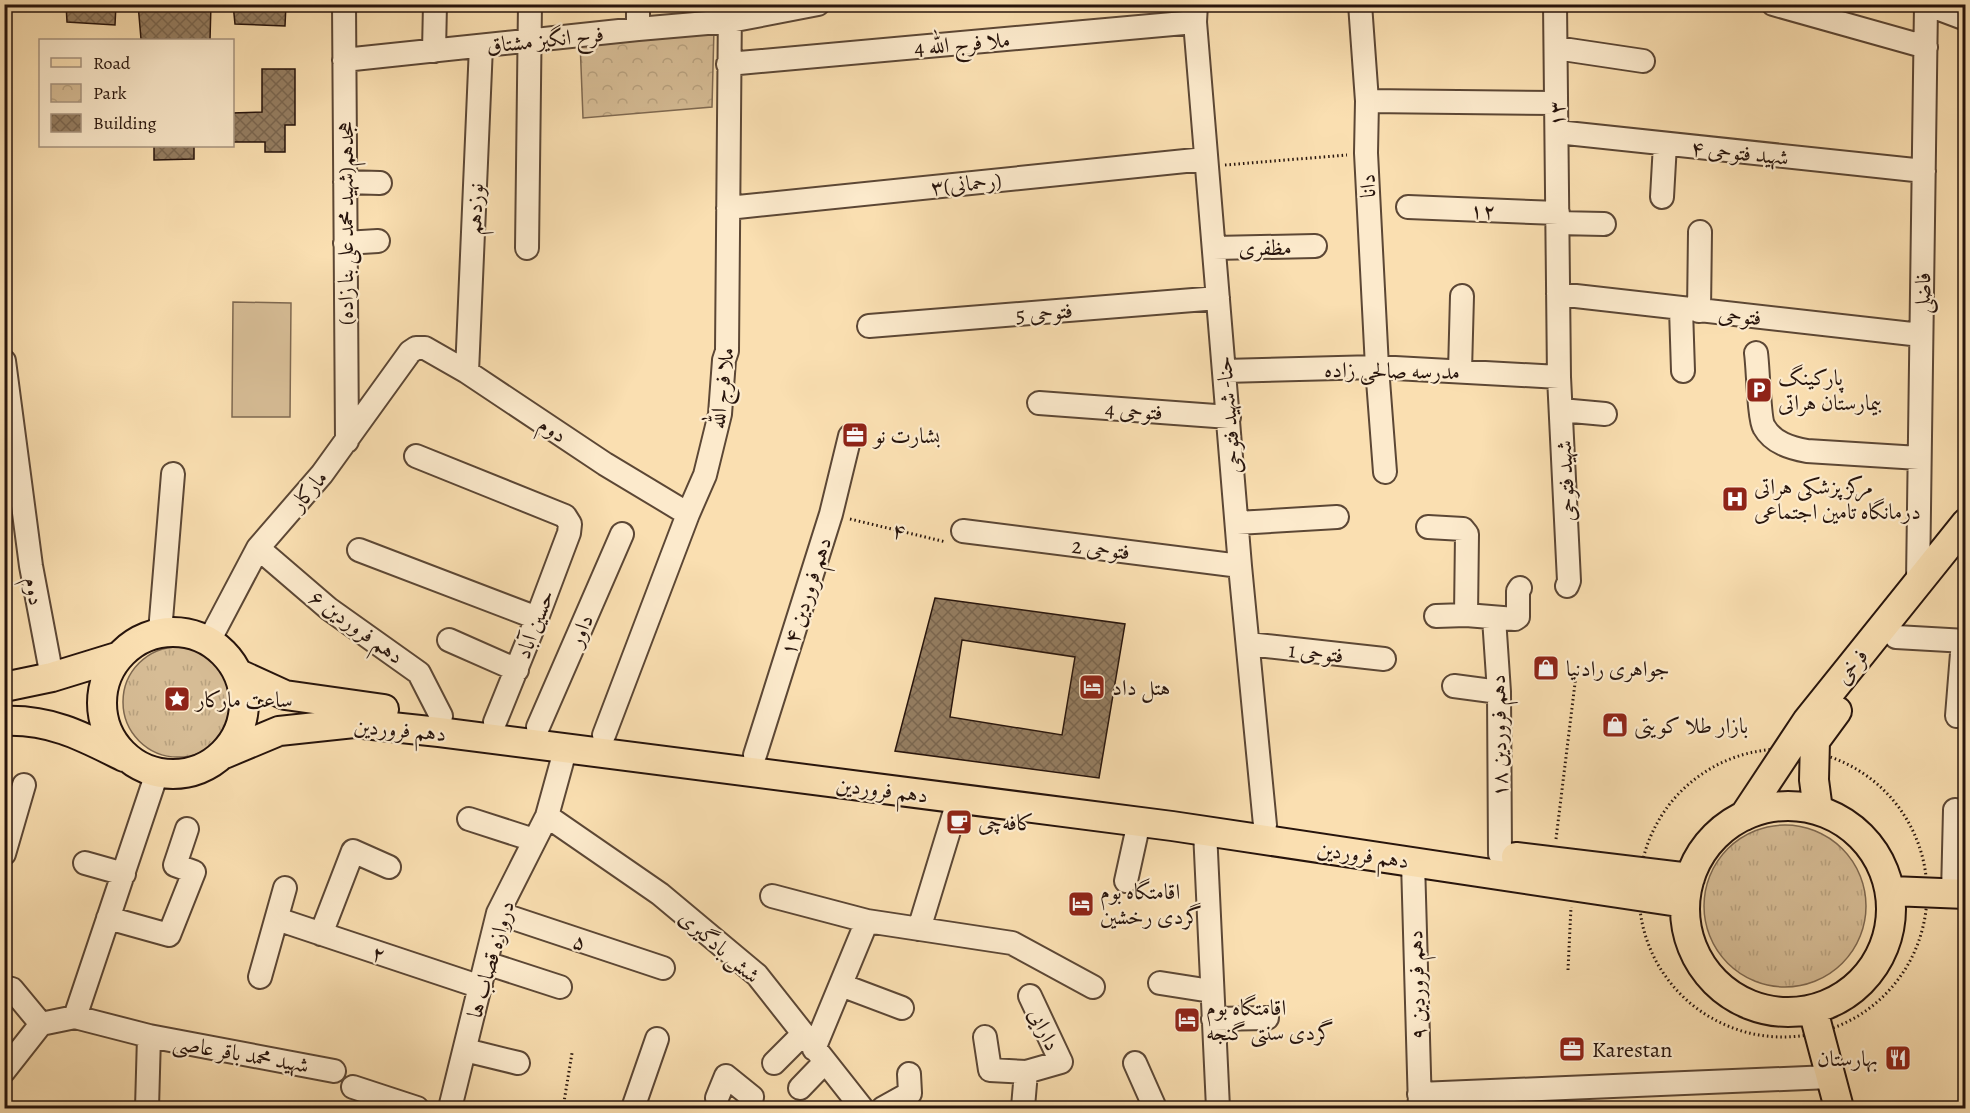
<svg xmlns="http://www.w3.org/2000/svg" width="1970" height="1113" viewBox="0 0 1970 1113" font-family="Alegreya,Amiri,serif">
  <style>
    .grass { fill: url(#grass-tufts); stroke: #7e6850; stroke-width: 1.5 }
    .park { fill: url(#park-crowns); stroke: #7e6850; stroke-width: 1.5 }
    .pitch { fill: #d6bc95; stroke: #7e6850; stroke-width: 1.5 }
    .building { fill: url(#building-cross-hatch); stroke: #27140c; stroke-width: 1.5; fill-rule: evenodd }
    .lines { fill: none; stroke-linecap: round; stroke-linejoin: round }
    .minor-casing { stroke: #5c4735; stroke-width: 26 }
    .major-casing { stroke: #27140c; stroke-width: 32 }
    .path { stroke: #27140c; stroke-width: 3; stroke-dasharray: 1.5 3; stroke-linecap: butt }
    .minor { stroke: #fceacc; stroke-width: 22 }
    .major { stroke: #fadfb1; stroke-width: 28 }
    .labels { text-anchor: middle; stroke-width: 4.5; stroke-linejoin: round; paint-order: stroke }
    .street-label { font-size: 22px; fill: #27140c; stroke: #fceacc }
    .poi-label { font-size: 22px; fill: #27140c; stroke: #fceacc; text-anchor: start }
  </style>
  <defs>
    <pattern id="grass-tufts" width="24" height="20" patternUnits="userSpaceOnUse" patternTransform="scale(1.5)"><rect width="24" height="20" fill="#d6bc95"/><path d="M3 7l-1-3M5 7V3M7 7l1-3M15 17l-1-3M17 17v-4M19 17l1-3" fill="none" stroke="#b8a17f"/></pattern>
    <pattern id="park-crowns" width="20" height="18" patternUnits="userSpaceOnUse" patternTransform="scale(1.5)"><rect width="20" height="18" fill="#d6bc95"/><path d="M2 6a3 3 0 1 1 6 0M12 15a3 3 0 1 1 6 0" fill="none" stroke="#b8a17f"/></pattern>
    <pattern id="building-cross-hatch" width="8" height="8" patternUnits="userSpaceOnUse" patternTransform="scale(1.5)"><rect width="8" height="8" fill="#957e62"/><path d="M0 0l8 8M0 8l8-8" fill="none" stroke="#7a664f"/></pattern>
  </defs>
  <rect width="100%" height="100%" fill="#fadfb1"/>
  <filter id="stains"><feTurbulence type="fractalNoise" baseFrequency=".00333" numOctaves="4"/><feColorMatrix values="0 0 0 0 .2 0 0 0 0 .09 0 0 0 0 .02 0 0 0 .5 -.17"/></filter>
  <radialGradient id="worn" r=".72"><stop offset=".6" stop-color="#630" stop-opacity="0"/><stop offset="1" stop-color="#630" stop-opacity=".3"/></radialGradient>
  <path class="grass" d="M123 702a55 55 0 1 1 110 0a55 55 0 1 1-110 0Z
    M1704 906a81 81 0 1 1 162 0a81 81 0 1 1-162 0Z"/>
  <path class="park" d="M714,28L712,107L583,118L580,41Z"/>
  <path class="pitch" d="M233,302L291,303L290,417H232Z"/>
  <path class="building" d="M66,4H116L115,25L67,22Z
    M138,4H211L210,40L141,39Z
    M233,4H286L285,26L235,24Z
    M262,69H295V125H285V152H265V142H232V113L262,112Z
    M154,146H194V159L154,160Z
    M935,598L1125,624L1099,778L895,751ZM962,640L1075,657L1062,735L950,717Z"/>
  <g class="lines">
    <defs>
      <path id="minor" d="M344,4L347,441
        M1196,4L1195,22L1240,566L1265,825
        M1360,4L1367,101L1366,153L1377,367L1385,472
        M1555,4L1559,377L1569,581L1567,586
        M1773,4L1926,47
        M1926,4L1966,19
        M638,29V4
        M1556,48L1643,61
        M434,51L435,4
        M344,60L638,29L730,21L818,4
        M728,64L1195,22
        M1367,101L1556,103
        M1557,132L1924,171
        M345,182L380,183
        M1662,197L1665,144
        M1408,207L1558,213
        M728,208L1205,159
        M1557,223L1604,224
        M345,243L378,241
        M527,248L530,4
        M1214,248L1315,246
        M1558,294L1921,335
        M1681,309L1683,371
        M1699,311L1700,232
        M869,326L1218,298
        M1756,353C1758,366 1759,419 1764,427C1773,443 1791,448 1807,451L1919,458
        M4,361L31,566L52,677
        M1224,371L1377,367L1559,377
        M1460,371L1462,296
        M467,372L481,46
        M1039,403L1229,417
        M1561,410L1605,414
        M416,456L565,516L570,524L569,533L537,618L495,722
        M1237,523L1337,517
        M1428,527L1463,529L1467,534L1466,615
        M963,531L1240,566
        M258,548L329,609L419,673L441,716
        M359,550L537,618
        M1918,581L1926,5
        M1436,616L1466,615L1515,619L1518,617V591L1520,588
        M1494,618L1499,692L1500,854
        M160,632L173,474
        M1896,637L1966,641
        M210,639L258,548L322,474L410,352L416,348H425L467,372L605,464L688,514
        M449,640L517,670
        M1248,644L1384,659
        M1454,686L1499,692
        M1957,716L1963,641
        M538,727L622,534
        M604,735L688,514L705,475L720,414L724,360L727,351L730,4
        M755,755L831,514L850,436
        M547,816L660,894L757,975L862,1108
        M469,819L534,840
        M1205,831L1218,1108
        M4,854L24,785
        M1413,862L1420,1108
        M85,863L124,874
        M1126,881L1139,822
        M1953,894L1955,810
        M772,896L867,921
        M498,913L663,968
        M108,918L169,935L194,872L175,865L187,829
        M277,919L481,987
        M919,929L959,798
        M321,934L353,851L389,867
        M486,963L560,987
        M260,977L285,888
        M1160,983L1211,991
        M841,985L902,1008
        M4,987L12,989L41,1024
        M75,1017L157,773
        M1213,1019L1267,1018
        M149,1036L334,1071
        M985,1037L990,1070L1026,1072
        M814,1049L867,921L1012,943L1093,987
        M465,1050L518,1063
        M774,1063L803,1034
        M1135,1063L1155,1108
        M4,1071L41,1024L75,1017L149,1036L147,1108
        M353,1087L417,1108
        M800,1088L825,1062
        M1419,1094L1830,1077
        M717,1098L726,1076L752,1097L749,1108
        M1023,1107L1026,1072L1061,1062L1030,996
        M450,1108L498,913L547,816L566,747
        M633,1108L657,1039
        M883,1108L910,1093L909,1074"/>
      <path id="major" d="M102 703a71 71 0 1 1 142 0a71 71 0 1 1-142 0Z
        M239,674L285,695L384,709
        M4,687L52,677L117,657
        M4,721C51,719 84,737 124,757
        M224,754L279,731L354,723L439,732L1172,826L1685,903
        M1685 909a103 103 0 1 1 206 0a103 103 0 1 1-206 0Z
        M1818,810L1814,780L1815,741L1837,711
        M1744,816L1807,721L1966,523
        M1516,857L1690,878
        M1891,891L1966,894
        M1813,1010L1839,1108"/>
    </defs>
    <use href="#minor" class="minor-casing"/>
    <use href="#major" class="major-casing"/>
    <path class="path" d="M1225,165L1347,155
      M850,519L946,542
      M1639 893a144 144 0 1 1 288 0a144 144 0 1 1-288 0Z
      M1556,839L1576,675
      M1568,970L1571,907
      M563,1108L572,1053"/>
    <use href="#minor" class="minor"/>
    <use href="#major" class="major"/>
  </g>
  <defs>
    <symbol id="parking-square" viewBox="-11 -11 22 22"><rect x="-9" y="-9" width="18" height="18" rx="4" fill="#8f2418" stroke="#fceacc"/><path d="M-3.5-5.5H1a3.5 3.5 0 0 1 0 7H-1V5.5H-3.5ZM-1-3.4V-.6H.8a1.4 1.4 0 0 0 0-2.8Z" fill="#fff"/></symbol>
    <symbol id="office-square" viewBox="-11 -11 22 22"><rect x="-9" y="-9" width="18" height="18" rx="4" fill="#8f2418" stroke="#fceacc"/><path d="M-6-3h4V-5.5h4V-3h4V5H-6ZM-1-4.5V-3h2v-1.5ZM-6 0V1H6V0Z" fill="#fff"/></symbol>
    <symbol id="hospital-square" viewBox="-11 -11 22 22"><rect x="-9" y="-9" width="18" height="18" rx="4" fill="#8f2418" stroke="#fceacc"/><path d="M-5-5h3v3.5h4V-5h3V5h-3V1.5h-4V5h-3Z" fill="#fff"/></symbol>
    <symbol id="shop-square" viewBox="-11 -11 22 22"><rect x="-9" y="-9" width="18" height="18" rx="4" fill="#8f2418" stroke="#fceacc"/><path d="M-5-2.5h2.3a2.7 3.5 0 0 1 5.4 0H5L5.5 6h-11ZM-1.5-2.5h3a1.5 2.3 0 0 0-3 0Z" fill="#fff"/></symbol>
    <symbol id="hotel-square" viewBox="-11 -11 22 22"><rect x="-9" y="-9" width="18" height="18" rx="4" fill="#8f2418" stroke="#fceacc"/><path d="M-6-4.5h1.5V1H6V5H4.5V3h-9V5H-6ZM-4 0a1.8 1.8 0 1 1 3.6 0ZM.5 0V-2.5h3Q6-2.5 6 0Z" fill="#fff"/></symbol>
    <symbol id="sight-square" viewBox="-11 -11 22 22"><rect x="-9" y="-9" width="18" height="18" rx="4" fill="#8f2418" stroke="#fceacc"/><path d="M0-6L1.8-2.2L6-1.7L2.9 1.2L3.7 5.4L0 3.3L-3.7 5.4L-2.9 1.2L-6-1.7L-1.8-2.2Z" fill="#fff"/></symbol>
    <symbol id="cafe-square" viewBox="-11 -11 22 22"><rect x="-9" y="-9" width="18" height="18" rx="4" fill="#8f2418" stroke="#fceacc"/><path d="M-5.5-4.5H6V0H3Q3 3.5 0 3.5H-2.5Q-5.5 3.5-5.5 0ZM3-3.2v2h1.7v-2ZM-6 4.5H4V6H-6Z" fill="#fff"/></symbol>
    <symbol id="restaurant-square" viewBox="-11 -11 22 22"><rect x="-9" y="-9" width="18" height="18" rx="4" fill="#8f2418" stroke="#fceacc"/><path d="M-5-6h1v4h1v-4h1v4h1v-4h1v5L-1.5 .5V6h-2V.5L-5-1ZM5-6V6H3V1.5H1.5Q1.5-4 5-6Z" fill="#fff"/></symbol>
  </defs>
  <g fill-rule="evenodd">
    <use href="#parking-square" x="1744" y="375" width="30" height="30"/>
    <use href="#office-square" x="840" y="420" width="30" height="30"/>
    <use href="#hospital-square" x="1720" y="484" width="30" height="30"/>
    <use href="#shop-square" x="1531" y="653" width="30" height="30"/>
    <use href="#hotel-square" x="1077" y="672" width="30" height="30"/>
    <use href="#sight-square" x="162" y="684" width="30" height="30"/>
    <use href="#shop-square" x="1600" y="710" width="30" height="30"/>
    <use href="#cafe-square" x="944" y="807" width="30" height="30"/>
    <use href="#hotel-square" x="1066" y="889" width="30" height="30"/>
    <use href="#hotel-square" x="1172" y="1005" width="30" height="30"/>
    <use href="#office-square" x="1557" y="1034" width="30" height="30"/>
    <use href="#restaurant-square" x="1883" y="1043" width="30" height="30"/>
  </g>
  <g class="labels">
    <g class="street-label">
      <text transform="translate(545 39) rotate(-6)" y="8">فرح انگیز مشتاق</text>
      <text transform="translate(962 43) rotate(-5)" y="8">4 ملا فرج الله</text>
      <text transform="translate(1556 114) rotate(-91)" y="8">۱۳</text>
      <text transform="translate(1740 152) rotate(6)" y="8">شهید فتوحی ۴</text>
      <text transform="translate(966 183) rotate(-6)" y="8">۳(رحمانی)</text>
      <text transform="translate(1367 186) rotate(-93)" y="8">دانا</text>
      <text transform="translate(474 209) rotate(-88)" y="8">نوزدهم</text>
      <text transform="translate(1483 210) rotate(2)" y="8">۱۲</text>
      <text transform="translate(345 223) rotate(-90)" y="8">هجدهم(شهید محمد علی بنا زاده)</text>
      <text transform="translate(1265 247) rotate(-1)" y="8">مظفری</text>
      <text transform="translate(1922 293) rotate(-89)" y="8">فاضلی</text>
      <text transform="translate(1044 312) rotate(-5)" y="8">فتوحی 5</text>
      <text transform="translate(1740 315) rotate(6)" y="8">فتوحی</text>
      <text transform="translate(1392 370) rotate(1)" y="8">مدرسه صالحی زاده</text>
      <text transform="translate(721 388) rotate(-83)" y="8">ملا فرج الله</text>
      <text transform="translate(1134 410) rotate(4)" y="8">فتوحی 4</text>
      <text transform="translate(1228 415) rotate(-95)" y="8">حنا- شهید فتوحی</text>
      <text transform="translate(553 429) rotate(34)" y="8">دوم</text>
      <text transform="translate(1565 481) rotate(-93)" y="8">شهید فتوحی</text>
      <text transform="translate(308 490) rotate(-50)" y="8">مارکار</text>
      <text transform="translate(899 530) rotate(14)" y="8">۴</text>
      <text transform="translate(1101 548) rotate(7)" y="8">فتوحی 2</text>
      <text transform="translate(35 591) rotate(79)" y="8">دوم</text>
      <text transform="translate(805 596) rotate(-72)" y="8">دهم فروردین ۱۴</text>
      <text transform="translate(534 624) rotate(-69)" y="8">حسین آباد</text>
      <text transform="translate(357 626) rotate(36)" y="8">دهم فروردین ۶</text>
      <text transform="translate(580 630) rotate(-67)" y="8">داور</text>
      <text transform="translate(1316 652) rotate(6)" y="8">فتوحی 1</text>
      <text transform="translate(1851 666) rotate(-52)" y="8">فرخی</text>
      <text transform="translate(400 729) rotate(5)" y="8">دهم فروردین</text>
      <text transform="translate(1498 736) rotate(-91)" y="8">دهم فروردین ۱۸</text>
      <text transform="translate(882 789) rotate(7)" y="8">دهم فروردین</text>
      <text transform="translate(1363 854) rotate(8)" y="8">دهم فروردین</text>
      <text transform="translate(580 941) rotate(19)" y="8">۵</text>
      <text transform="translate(720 946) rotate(41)" y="8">شش بادگیری</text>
      <text transform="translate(379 953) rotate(19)" y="8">۲</text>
      <text transform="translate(490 959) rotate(-74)" y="8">دروازه قصاب ها</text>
      <text transform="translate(1416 985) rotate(-92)" y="8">دهم فروردین ۹</text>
      <text transform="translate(1045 1029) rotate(64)" y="8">دارایی</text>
      <text transform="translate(241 1053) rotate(10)" y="8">شهید محمد باقر عاصی</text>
    </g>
    <g class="poi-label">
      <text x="1778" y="385">پارکینگ<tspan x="1778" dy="25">بیمارستان هراتی</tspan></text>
      <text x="874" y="443">بشارت نو</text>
      <text x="1754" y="494">مرکز پزشکی هراتی<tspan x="1754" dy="25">درمانگاه تامین اجتماعی</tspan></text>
      <text x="1566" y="676">جواهری رادنیا</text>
      <text x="1112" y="695">هتل داد</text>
      <text x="196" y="707">ساعت مارکار</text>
      <text x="1634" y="733">بازار طلا کویتی</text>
      <text x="978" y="830">کافه‌چی</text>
      <text x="1100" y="899">اقامتگاه بوم<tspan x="1100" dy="25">گردی رخشین</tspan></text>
      <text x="1206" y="1015">اقامتگاه بوم<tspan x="1206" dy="25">گردی سنتی گنجه</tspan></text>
      <text x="1592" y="1057">Karestan</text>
      <text x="1878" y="1066" text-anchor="end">بهارستان</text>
    </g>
  </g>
  <rect width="1970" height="1113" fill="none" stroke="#fadfb1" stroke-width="24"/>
  <rect x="6" y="6" width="1958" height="1101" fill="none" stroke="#27140c" stroke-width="3"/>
  <rect x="12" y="12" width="1946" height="1089" fill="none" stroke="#27140c" stroke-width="1.5"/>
  <rect x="39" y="39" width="195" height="108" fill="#fceacc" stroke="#a7947f" stroke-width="1.5"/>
  <rect x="51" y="58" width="30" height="9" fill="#fadfb1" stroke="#a7947f" stroke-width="1.5"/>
  <text x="93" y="69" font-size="18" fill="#27140c">Road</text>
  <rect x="51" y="84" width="30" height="18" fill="url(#park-crowns)" stroke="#a7947f" stroke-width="1.5"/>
  <text x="93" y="99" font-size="18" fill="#27140c">Park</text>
  <rect x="51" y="114" width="30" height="18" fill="url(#building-cross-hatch)" stroke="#a7947f" stroke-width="1.5"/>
  <text x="93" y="129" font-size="18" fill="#27140c">Building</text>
  <rect width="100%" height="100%" filter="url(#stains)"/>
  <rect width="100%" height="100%" fill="url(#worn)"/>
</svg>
